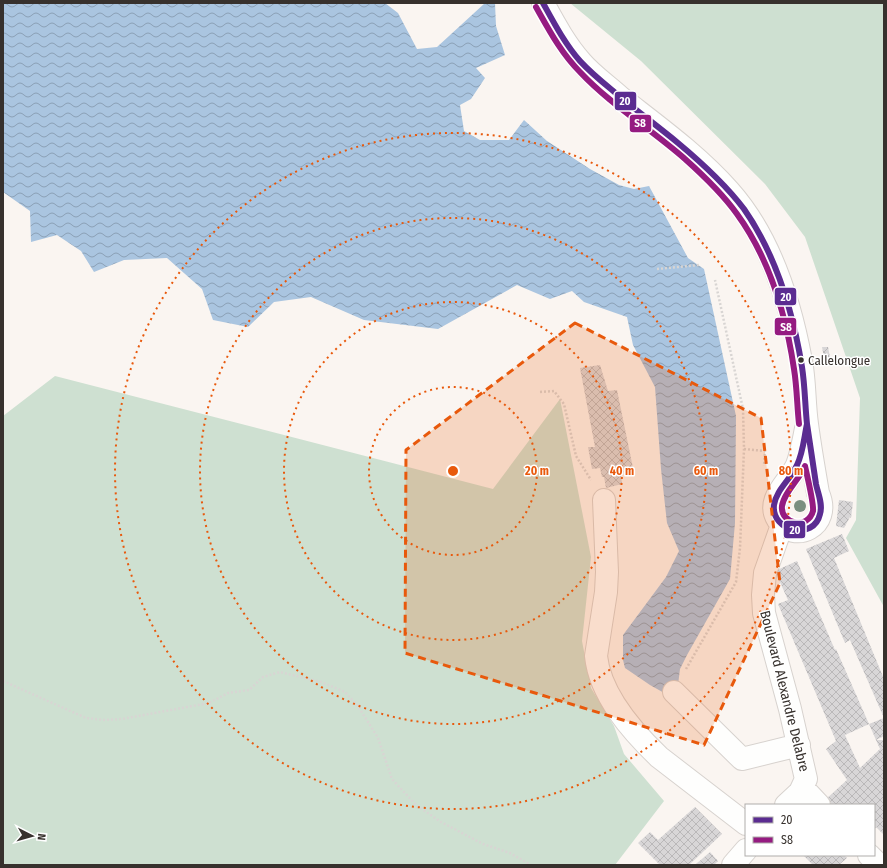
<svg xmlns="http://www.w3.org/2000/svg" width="887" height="868" viewBox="0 0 887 868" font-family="'Fira Sans Condensed',sans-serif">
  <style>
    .green { fill: #cee0d1 }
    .water { fill: url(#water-waves) }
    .building { fill: url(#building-cross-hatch) }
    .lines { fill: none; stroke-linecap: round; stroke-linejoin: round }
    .minor-casing { stroke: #d7d2ce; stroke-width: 24 }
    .path { stroke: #d8d5d3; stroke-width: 2.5; stroke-dasharray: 2 2; stroke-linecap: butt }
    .minor { stroke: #fefefd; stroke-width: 22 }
    .bus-1-casing { stroke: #fff; stroke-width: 9 }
    .bus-2-casing { stroke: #fff; stroke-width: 9 }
    .bus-1 { stroke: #5b2c91; stroke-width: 6 }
    .bus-2 { stroke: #951b81; stroke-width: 6 }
    .tree { fill: #7a8f80 }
    .marked { fill: #e8590c; fill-opacity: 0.2; stroke: #e8590c; stroke-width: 3; stroke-dasharray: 8 5; stroke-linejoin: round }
    .ring { fill: none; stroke: #e8590c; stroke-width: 2; stroke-dasharray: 2 4 }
    .bus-dot { fill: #37312d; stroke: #fff; stroke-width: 1.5 }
    .labels { text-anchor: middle; stroke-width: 3; stroke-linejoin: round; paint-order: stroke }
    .bus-label { font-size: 13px; fill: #37312d; stroke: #fff; text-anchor: start }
    .street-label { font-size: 14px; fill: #37312d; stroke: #fff }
    .centre { fill: #e8590c; stroke: #fff; stroke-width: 2 }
    .ring-label { font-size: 12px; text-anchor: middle; font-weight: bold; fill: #e8590c; stroke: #fff; stroke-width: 3; stroke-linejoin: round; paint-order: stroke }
    .line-badge { stroke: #fff; stroke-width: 1.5 }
    .badge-label { font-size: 11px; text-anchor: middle; font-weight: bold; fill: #fff }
  </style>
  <defs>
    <pattern id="water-waves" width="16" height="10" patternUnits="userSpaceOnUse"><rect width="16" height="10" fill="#aac5e0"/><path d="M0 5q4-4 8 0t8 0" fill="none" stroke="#8ba1b6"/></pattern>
    <pattern id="building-cross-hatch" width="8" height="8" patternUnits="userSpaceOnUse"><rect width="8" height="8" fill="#d8d6d7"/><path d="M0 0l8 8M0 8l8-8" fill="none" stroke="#bab8b9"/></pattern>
  </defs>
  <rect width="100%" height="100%" fill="#faf5f1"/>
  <path class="green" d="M570,3H884V607L846,538L856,520L860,398L805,237L765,184L641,61Z
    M55,376L493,489L560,399L591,557L582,641L591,688L614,726L624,754L664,801L615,865H3V416Z"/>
  <path class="water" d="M3,3H385L398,13L417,49L437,47L485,3H495L496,26L505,55L476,68L485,78L471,99L460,105L464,131L480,140H509L524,120L547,141L590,169L619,185L634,189L649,186L688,258L704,269L736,416L735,523L730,579L687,655L680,669L678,685L666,694L650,685L625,668L623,660V635L666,577L679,551L667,523L661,469L655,387L633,345L627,317L584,302L572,291L550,299L517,285L438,329L364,320L311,297L274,302L248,327L213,320L202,289L167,258L124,260L94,272L81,251L57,235L31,242L30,211L3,192Z"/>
  <path class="building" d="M822,347H828L831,362L825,363Z
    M600,365L608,391L617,390L633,468L624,471V472L621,474L622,484L606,488L604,477H602L600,468L592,469L588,447H595L580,368Z
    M839,500L853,502L851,518L850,517L844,528L836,526Z
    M842,534L849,551L834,558L884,679V736L876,740L869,724L884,718L850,640L845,643L806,549Z
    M797,561L823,622L835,650L836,649L869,724L845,735L860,768L880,749L876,740H884V835L876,827L874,830V805H830L825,800L847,780L826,749L836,741L778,604L788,600L775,571Z
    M695,807L722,834L689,865H660L638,843L650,832L658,840Z
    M710,852L718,861L714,865H695Z
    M803,855H844L847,858L840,864L842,865H813Z"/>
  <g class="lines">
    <defs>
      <path id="minor" d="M543,3C554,23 565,44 581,62C592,75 608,86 621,98C658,127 697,155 729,191C770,237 790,301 801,361C805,382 804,403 807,424C810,447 814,470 818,493C833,527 793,544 778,520C765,499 789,483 797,465C802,452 804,437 807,424
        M604,500L607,572L606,592L596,656C600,695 632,731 659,757L746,824
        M782,525L765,573L763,595L764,613L790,709L806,779L800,792L786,805
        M674,692L742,759L799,745
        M803,788L819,805
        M869,855L879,865
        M733,865L746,850"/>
    </defs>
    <use href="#minor" class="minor-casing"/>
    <path class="path" d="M657,269L699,265
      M540,392L554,391L564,404L576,456L591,480
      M744,449L765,451L764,466
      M686,669L736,582L740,548L744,449L743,409L715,280
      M3,681L86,718L104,720L122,719L209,703L228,693L249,690L263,677L280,672L321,682L345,692L358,706L378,738L392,779L416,805L441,822L483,844L510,853L531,865"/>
    <use href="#minor" class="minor"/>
    <defs>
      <path id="bus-1" d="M543,3C554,23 565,44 580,61C590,72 601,81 612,90C633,108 656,125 678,143C702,163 725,184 744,209C776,255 793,312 802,367C805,386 805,405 807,424
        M807,424C810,444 813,464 816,484C818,494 823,504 820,514C814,541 771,532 774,505C776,490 791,479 797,465C803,453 804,438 807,424Z"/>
      <path id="bus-2" d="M536,7C549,30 561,53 580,72C611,105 651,129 685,159C704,176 722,193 737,214C769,258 786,315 794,369C797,387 797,406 799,424
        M805,466C807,475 814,504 813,511C808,530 780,524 782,506C784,492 800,479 805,466Z"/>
    </defs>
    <use href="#bus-1" class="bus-1-casing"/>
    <use href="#bus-2" class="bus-2-casing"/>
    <use href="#bus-1" class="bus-1"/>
    <use href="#bus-2" class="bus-2"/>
  </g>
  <circle class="tree" cx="800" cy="506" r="6"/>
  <path class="marked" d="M575,323L761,418L780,583L704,745L405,653L406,450Z"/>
  <g class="ring">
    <circle cx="453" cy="471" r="84"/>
    <circle cx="453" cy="471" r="169"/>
    <circle cx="453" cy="471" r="253"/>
    <circle cx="453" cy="471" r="338"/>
  </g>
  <circle class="bus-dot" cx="801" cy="360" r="3.5"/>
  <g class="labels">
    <g class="bus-label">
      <text x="808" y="365">Callelongue</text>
    </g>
    <g class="street-label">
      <text transform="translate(785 691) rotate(76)" y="5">Boulevard Alexandre Delabre</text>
    </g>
  </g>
  <circle cx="453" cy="471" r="6" class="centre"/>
  <g class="ring-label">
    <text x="537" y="475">20 m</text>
    <text x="622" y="475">40 m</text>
    <text x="706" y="475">60 m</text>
    <text x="791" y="475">80 m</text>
  </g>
  <g class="line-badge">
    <rect x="614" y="91" width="23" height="20" rx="4" fill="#5b2c91"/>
    <rect x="629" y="114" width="23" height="19" rx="4" fill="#951b81"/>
    <rect x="774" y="287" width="23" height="19" rx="4" fill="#5b2c91"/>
    <rect x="774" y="317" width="23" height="19" rx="4" fill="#951b81"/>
    <rect x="783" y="520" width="23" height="19" rx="4" fill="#5b2c91"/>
  </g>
  <g class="badge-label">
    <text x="625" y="105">20</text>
    <text x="640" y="127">S8</text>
    <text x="786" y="301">20</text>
    <text x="786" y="331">S8</text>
    <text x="795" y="534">20</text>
  </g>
  <rect width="887" height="868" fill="none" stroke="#37312d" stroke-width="8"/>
  <rect x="745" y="804" width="130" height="52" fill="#ffffff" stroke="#afadab"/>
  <rect x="753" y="817" width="20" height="6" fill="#5b2c91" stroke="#afadab"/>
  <text x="781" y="824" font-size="12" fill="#37312d">20</text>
  <rect x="753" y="837" width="20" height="6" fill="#951b81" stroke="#afadab"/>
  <text x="781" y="844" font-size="12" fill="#37312d">S8</text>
  <g transform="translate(32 836) rotate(96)" stroke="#ffffff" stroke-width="3" paint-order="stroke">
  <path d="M0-3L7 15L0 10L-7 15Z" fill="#37312d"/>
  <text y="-6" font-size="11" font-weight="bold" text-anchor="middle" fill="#37312d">N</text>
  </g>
</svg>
